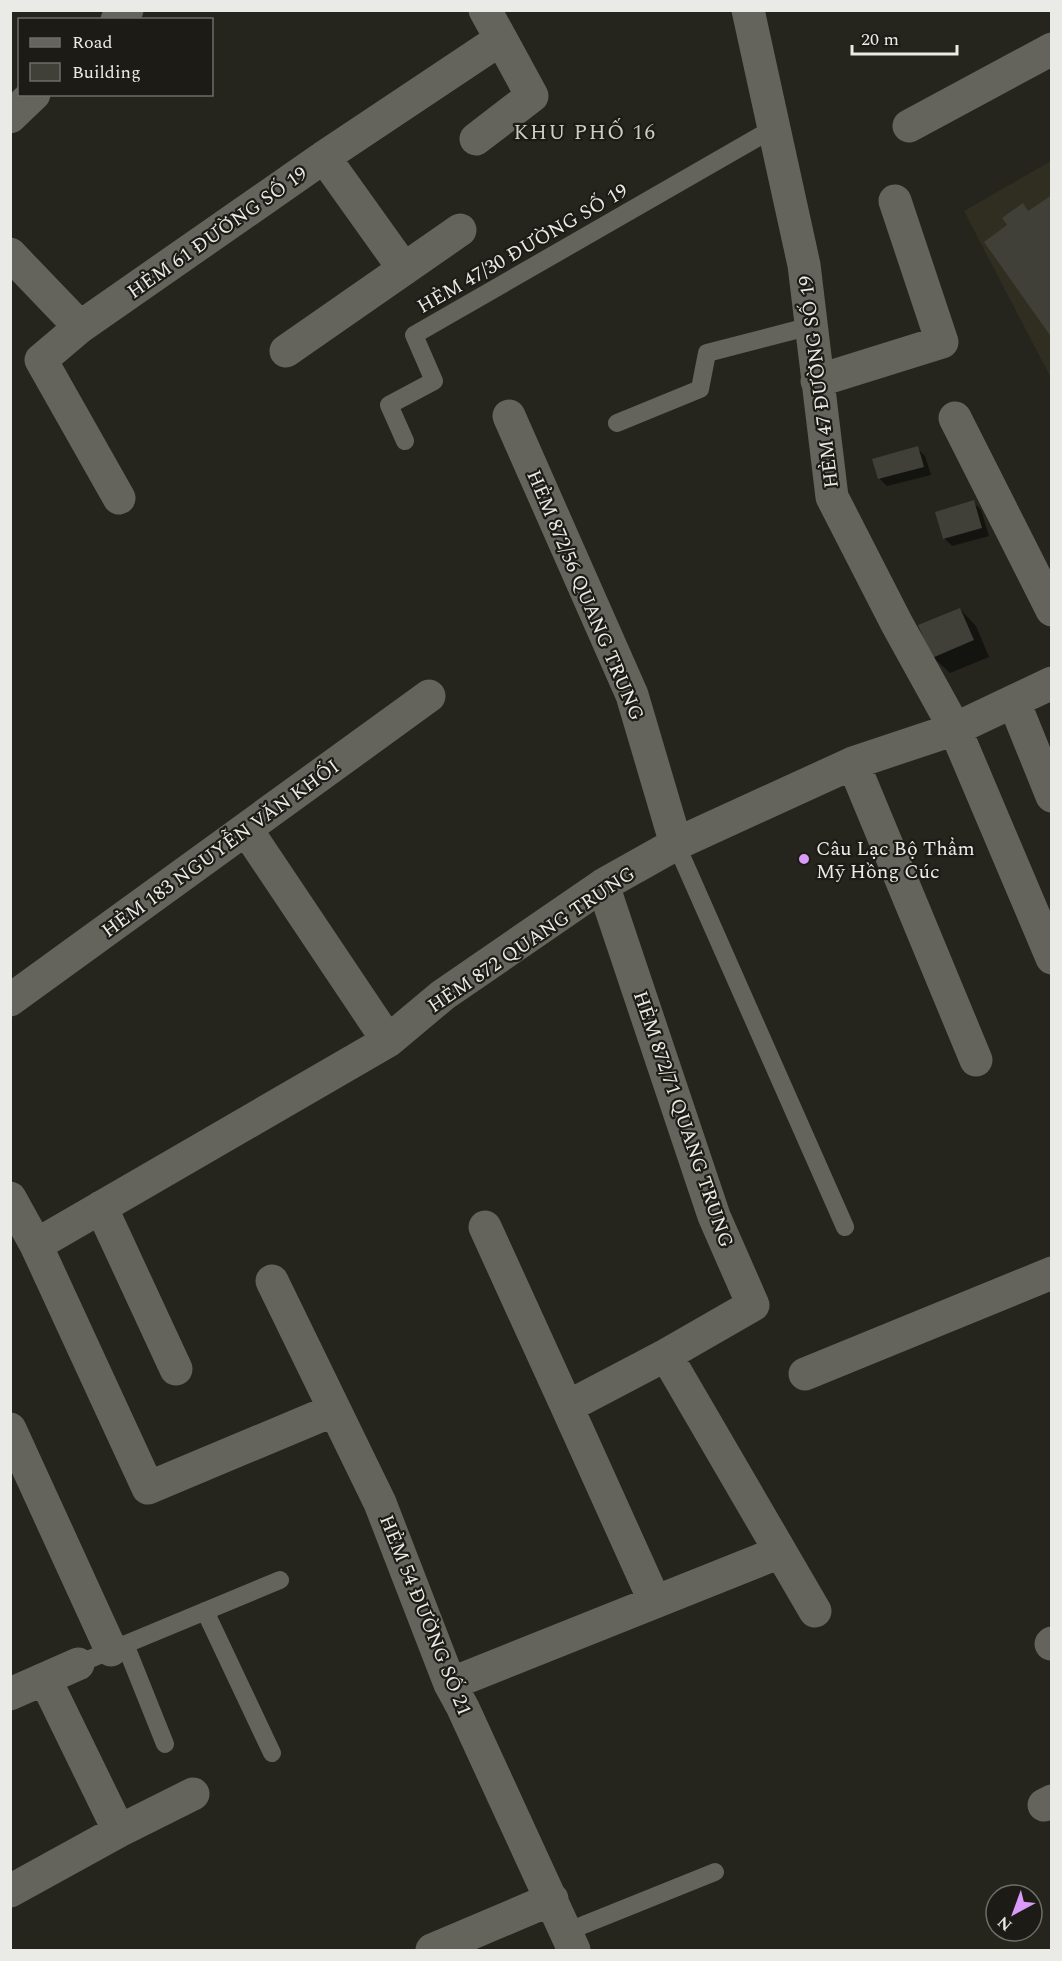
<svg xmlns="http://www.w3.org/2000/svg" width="1062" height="1961" viewBox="0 0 1062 1961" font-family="Spectral,serif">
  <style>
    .built { fill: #302e21 }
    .shadow { fill: #0007 }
    .building { fill: #403f38 }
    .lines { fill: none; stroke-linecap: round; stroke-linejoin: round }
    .lane { stroke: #64635c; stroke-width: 18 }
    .street { stroke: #64635c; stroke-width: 33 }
    .poi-dot { fill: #d99af8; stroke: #1c1b15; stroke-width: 2 }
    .labels { text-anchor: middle; stroke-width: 4.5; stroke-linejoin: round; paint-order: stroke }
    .street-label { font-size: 20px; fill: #eaeae6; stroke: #1c1b15 }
    .poi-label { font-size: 20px; fill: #eaeae6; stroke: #1c1b15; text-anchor: start }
    .neighbourhood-label { font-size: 21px; letter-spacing: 1.5px; fill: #cecdc5; stroke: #1c1b15 }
  </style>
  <rect width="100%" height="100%" fill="#25251e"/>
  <path class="built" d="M1051,161V378L964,211Z"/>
  <path class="shadow" d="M917,448L925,456L931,475L887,486L879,478Z
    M973,502L981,510L989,536L952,546L944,538Z
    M960,609L976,626L989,657L950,673L933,657Z"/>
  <path class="building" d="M1052,195V338L984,242L1007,225L1002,218L1023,203L1028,211Z
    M918,446L924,467L878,479L872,459Z
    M974,500L982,528L943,539L935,512Z
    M960,608L974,640L932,658L918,625Z"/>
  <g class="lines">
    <path class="lane" d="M617,423L700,389L707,353L811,326
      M405,441L389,405L434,381L414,335L774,128
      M676,844L845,1227
      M205,1611L272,1753
      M125,1644L165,1744
      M78,1664L280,1580
      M566,1932L715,1872"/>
    <path class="street" d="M748,10L804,265L832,497L897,624L955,729L1052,958
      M117,20L127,10
      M10,117L34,94
      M909,126L1052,49
      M476,139L532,96L501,39
      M324,157L404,269
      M10,254L80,327
      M286,351L460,230
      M817,381L942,342L895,201
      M509,416L632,695L676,844
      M955,418L1052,610
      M119,498L41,360L80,327L324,157L501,39L485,10
      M1014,702L1052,796
      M853,763L976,1060
      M246,829L388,1041
      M10,1000L429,696
      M10,1198L36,1245L148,1488L334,1410
      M101,1207L176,1369
      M485,1227L567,1407L666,1355L753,1305L714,1216L603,885
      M36,1245L388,1041L443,995L603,885L676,844L853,763L955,729L1052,683
      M272,1281L380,1503L450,1684L463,1708L574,1950
      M666,1355L815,1611
      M805,1374L1052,1273
      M567,1407L655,1602
      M10,1429L111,1650
      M1051,1644L1052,1643
      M45,1679L119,1831
      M450,1684L780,1552
      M10,1694L78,1664
      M1044,1805L1052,1801
      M10,1891L119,1831L193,1794
      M432,1950L552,1899"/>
  </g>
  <circle class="poi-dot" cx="804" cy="859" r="6"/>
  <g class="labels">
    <g class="street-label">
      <text transform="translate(217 232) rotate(-35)" y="7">HẺM 61 ĐƯỜNG SỐ 19</text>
      <text transform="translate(522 248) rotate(-30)" y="7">HẺM 47/30 ĐƯỜNG SỐ 19</text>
      <text transform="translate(818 382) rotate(-97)" y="7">HẺM 47 ĐƯỜNG SỐ 19</text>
      <text transform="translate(586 595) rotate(67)" y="7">HẺM 872/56 QUANG TRUNG</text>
      <text transform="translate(220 848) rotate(-36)" y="7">HẺM 183 NGUYỄN VĂN KHỐI</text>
      <text transform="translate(531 939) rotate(-34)" y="7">HẺM 872 QUANG TRUNG</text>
      <text transform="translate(684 1119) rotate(71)" y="7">HẺM 872/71 QUANG TRUNG</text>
      <text transform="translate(426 1615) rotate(68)" y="7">HẺM 54 ĐƯỜNG SỐ 21</text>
    </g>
    <g class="poi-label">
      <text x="816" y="855">Câu Lạc Bộ Thẩm<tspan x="816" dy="23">Mỹ Hồng Cúc</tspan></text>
    </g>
    <g class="neighbourhood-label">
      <text x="585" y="139">KHU PHỐ 16</text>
    </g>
  </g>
  <rect width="1062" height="1961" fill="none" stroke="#eaeae6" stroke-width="24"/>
  <rect x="18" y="18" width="195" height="78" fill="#1c1b15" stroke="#6e6e69" stroke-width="1.5"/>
  <rect x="30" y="38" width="30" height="9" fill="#64635c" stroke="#6e6e69" stroke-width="1.5"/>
  <text x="72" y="48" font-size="18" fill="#eaeae6">Road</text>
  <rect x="30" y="63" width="30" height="18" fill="#403f38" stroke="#6e6e69" stroke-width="1.5"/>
  <text x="72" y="78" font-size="18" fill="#eaeae6">Building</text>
  <g transform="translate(1014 1913) rotate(221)"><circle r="28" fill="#1c1b15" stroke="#6e6e69" stroke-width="1.5"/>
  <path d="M0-4.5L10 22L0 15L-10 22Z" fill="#d99af8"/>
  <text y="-9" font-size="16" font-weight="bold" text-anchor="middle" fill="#eaeae6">N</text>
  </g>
  <path d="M852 45v9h105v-9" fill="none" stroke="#eaeae6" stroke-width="3"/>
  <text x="861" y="45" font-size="18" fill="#eaeae6" stroke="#1c1b15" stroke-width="4.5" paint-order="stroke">20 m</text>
</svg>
